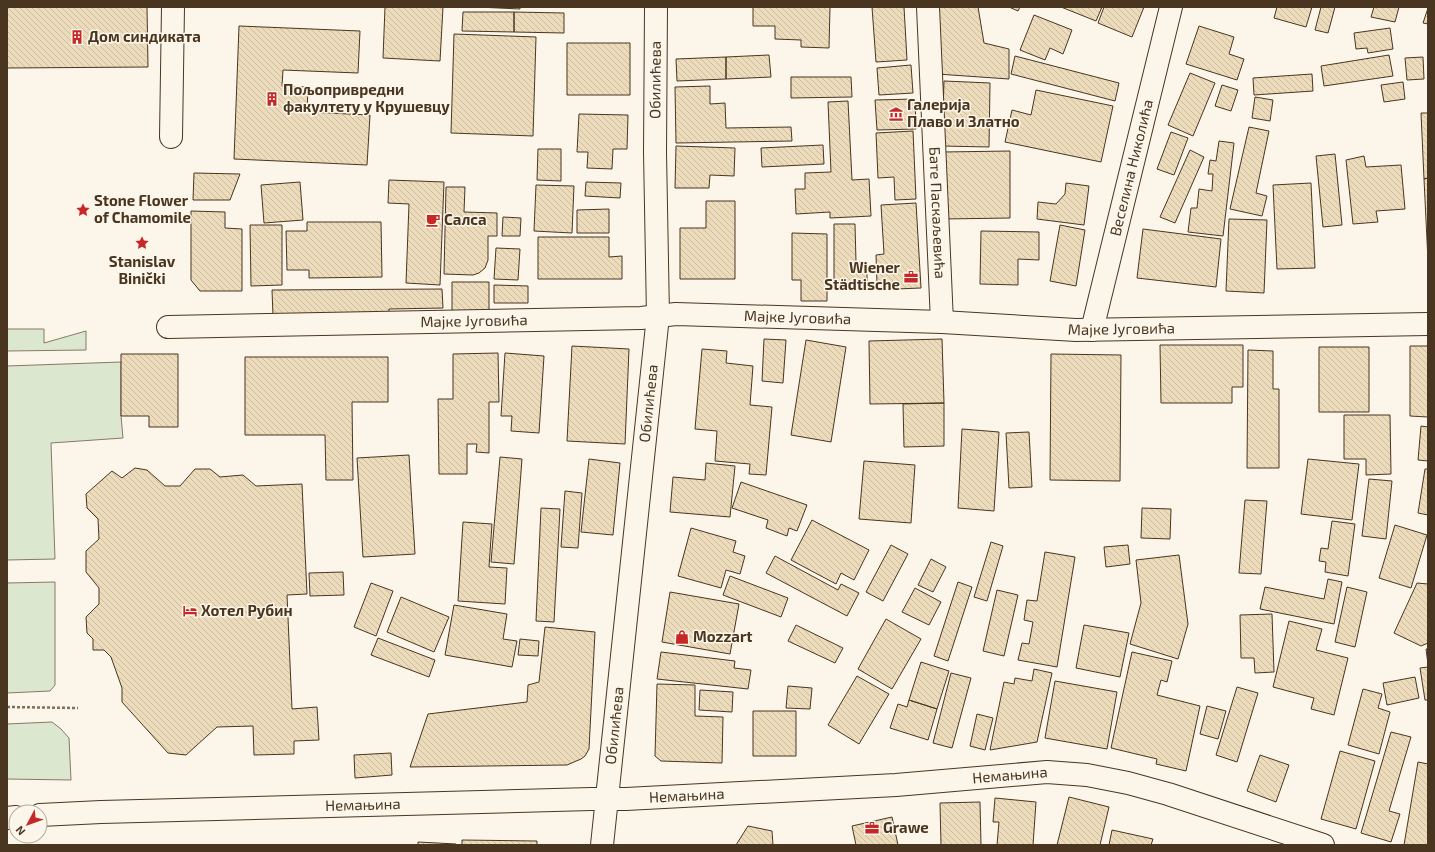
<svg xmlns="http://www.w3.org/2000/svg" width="1435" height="852" viewBox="0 0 1435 852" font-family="'Exo 2',sans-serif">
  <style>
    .green { fill: #dce7d0; stroke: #887966 }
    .building { fill: url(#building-back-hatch); stroke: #4a3520 }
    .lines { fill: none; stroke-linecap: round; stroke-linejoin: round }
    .street-casing { stroke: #4a3520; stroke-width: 24 }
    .path { stroke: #7f6f5c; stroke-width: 2.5; stroke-dasharray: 3 2; stroke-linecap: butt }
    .street { stroke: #fbf6e9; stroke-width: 22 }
    .labels { text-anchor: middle; stroke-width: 3; stroke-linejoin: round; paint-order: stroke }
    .poi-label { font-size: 15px; font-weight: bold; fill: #4a3520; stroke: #fbf6e9; text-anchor: start }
    .street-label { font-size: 15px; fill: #4a3520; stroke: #fbf6e9 }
  </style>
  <defs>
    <pattern id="building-back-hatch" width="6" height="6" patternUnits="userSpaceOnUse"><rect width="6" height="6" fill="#ecdcbc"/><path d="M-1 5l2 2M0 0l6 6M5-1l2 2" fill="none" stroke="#ccbda1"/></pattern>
  </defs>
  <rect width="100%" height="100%" fill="#fbf6e9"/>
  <path class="green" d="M7,329H44V343L86,331V350L7,351Z
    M121,362V416L123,438L51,443L55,559L7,560V366Z
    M55,582V685L50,691L7,693V583Z
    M52,722L61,729L69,738L71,780L7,779V724Z"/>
  <path class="building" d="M7,7H147L148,67L7,68Z
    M385,7H443L440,61L383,58Z
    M478,7H520V9Z
    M753,7H830L829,48L801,47V40L775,39V26H753Z
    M872,7H904L907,60L876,62Z
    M933,7H978L984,43L1009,49V79L937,74Z
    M1009,7H1020L1018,11Z
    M1061,7H1102L1096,21Z
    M1104,7H1144L1132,37L1098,23Z
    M1277,7H1312L1306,27L1274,18Z
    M1321,7H1335L1328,33L1315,30Z
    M1374,7H1399L1395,22L1371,17Z
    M1428,8V24L1423,23Z
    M463,12H514V32L462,31Z
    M514,12L564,13V33L514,32Z
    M1034,15L1072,30L1063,54L1050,48L1045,60L1020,50Z
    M239,26L360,31L358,73L283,70L282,86L308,87L307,112L370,115L367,165L234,159Z
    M1199,26L1234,37L1229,54L1244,59L1237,80L1186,64Z
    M1390,28L1393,49L1368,53L1367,48L1356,49L1354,33Z
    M454,34L536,37L533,136L451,133Z
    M567,43H630V95H567Z
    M769,55L771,77L726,79V57Z
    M1389,55L1393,76L1324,86L1321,66Z
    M1015,56L1119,83L1115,101L1011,74Z
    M726,57V79L677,81L676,59Z
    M1423,57L1424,79L1407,80L1405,58Z
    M911,65L913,93L879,95L877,68Z
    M1190,73L1215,83L1193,136L1168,125Z
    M1312,74L1313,91L1254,95L1253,78Z
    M791,77H851L852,97L791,98Z
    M944,81L990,83L989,147L942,146Z
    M1403,82L1405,99L1384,102L1381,85Z
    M1222,85L1238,90L1231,111L1215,106Z
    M710,86V104L725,103L726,128L791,127L792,141L676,143L675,87Z
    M1036,90L1113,106L1101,162L1005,142L1012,110L1031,115Z
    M1255,97L1273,100L1270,121L1252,118Z
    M915,99L916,129L877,130L875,100Z
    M848,101L852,180L869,179L871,216L830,218V212L796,214L795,189H805V173L831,172L828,102Z
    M1421,113H1428V178L1424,179Z
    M579,114L628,115L627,149H613L612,169L587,168L588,152H577Z
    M1249,127L1269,131L1256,193L1267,196L1262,216L1230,209Z
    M913,131L916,199L895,200L894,177L878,178L876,133Z
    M1171,132L1188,138L1174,175L1157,169Z
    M1219,141L1234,143L1223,236L1188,232L1191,208H1197L1199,189L1212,191L1213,174H1208L1210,160L1216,161Z
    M823,145L824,164L762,167L761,148Z
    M676,146L735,148L734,176L710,175L709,188H675Z
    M538,149H561V181L537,180Z
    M1190,150L1204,157L1175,223L1160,217Z
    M1010,151V218L943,219V152Z
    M1335,154L1342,225L1323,227L1316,156Z
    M1364,156L1366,167L1401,165L1405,209L1376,211L1378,222L1353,224L1346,160Z
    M194,173L240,174L230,200H193Z
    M1428,178V261L1424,179Z
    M389,180L444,182L440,285L406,283L409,204L388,203Z
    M300,182L303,220L264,223L261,185Z
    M586,182L621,183L620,198L585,196Z
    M1066,183L1089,186L1084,225L1037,219L1038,202L1056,204L1065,194Z
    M1311,183L1315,268L1277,269L1273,185Z
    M536,185L574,186L572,233L534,231Z
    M446,187H465L464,212L497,213V236H488V260L485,268L479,273L473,275L444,274Z
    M706,201H735V279H680V228H706Z
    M916,203L921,288L896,289V282L877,283L876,255L884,254L881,205Z
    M609,209V233H577V210Z
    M191,211L225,212V228L242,229V291H200L191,280Z
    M503,217L521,218L520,236H502Z
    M1229,219L1267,220L1264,293L1226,291Z
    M307,222H381L382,277L309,278V270H287L286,231H307Z
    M834,224H855L856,262H867V287H834Z
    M250,225H282V285L251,286Z
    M1060,225L1085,230L1076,286L1050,281Z
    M1143,229L1221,239L1216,287L1137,278Z
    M981,231L1039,232V260L1018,259V285L980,284Z
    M792,233L827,234V301H801V280H792Z
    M538,237H609V257L622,256V279H538Z
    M496,248L520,249L518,280L494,279Z
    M452,282H489V311H452Z
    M494,285L528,286V303H494Z
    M442,289L443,308L389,309V315L273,316L272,290Z
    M764,339L786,340L783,383L762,381Z
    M942,339L944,403L870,404L869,341Z
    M806,340L846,347L831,442L791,435Z
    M1160,345H1243V387H1232V403H1161Z
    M572,346L629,349L625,444L567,441Z
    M1410,346H1428V417L1410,416Z
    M1319,347H1369V412H1319Z
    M702,349L727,351L726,363L753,366L750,405L772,407L766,475L749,474L750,464L715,461L717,431L695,429Z
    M1248,350L1273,351V389H1279V468H1247Z
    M498,353L499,402H489V453L476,452L477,444H467V474H439L438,399H453V354Z
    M505,353L544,356L539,433L511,431L512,416H501Z
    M121,354H178V427H149V416H121Z
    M1051,354L1121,355L1120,481L1050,480Z
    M245,357H388V402H352L353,480H326L325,435H245Z
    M944,403V446L904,447L903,404Z
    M1344,415H1390L1391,474L1366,475V459H1344Z
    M1421,426L1428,427V461L1418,460Z
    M962,429L999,432L994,511L958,508Z
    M1029,432L1032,487L1009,488L1006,433Z
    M409,455L415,554L363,557L357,458Z
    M500,457L522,459L514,564L491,562Z
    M589,459L620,463L613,535L581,532Z
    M1308,459L1359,464L1352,520L1301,514Z
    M864,461L915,465L911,523L859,519Z
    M706,463L735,466L730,517L670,512L673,477L705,480Z
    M135,468L147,470L165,486H180L195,469H210L220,477L243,475L256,486L302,484L307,594L287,595L292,709L317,707L319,740L294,741V754L254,755L253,726L217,727L186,755L168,753L122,702V688L111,657L104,650H93V639L87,633L86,617L99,604V588L86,572V551L99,539L98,519L87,508L86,494L112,471L122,478Z
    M1425,469H1428V515L1418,513Z
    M1369,479L1392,481L1386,539L1362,536Z
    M741,482L807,505L797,531L789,528L787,536L766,528L768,520L732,508Z
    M565,491L582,493L578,548L561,547Z
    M1245,500L1267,501L1261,574L1239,573Z
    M541,508L560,509L554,622L536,621Z
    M1142,508L1171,509L1170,539L1141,538Z
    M812,520L869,550L854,580L841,573L836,584L791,560Z
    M1332,521L1355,524L1348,576L1325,572L1326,562L1319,561L1321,548L1328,549Z
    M463,522L492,524L489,567L507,568L505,604L458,601Z
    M1395,525L1427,535L1411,588L1379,578Z
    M691,528L736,541L733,552L745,556L740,574L726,570L721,588L678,576Z
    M991,542L1003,546L987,601L974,597Z
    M891,545L908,554L883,601L866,592Z
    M1128,545L1130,564L1106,567L1104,547Z
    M1045,552L1075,557L1057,667L1018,660L1022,643L1029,644L1033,622L1024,620L1027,600L1037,601Z
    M1179,555L1188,624L1178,659L1130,644L1141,603L1136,560Z
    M775,556L838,590L841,584L859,593L847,616L766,573Z
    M931,559L946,567L933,592L918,585Z
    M343,572L344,595L310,596L309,573Z
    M730,576L788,598L781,617L723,595Z
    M1328,579L1342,582L1334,624L1260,609L1265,587L1324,599Z
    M958,582L972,587L948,661L934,656Z
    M371,583L393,591L376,636L354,627Z
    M1417,583L1428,584V643L1421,646L1394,633Z
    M1347,587L1367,592L1355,647L1335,642Z
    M915,588L941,602L929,625L902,612Z
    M997,590L1018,595L1004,656L983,651Z
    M670,592L739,604L730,654L662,642Z
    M401,597L449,617L434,652L387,632Z
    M454,605L507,614L503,639L517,641L512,667L445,655Z
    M1272,614L1274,672L1255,673L1254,658H1241L1240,615Z
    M886,619L921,639L892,689L858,669Z
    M1289,621L1322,629L1316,650L1348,658L1334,715L1311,709L1314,698L1273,687Z
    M796,625L843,648L835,663L788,641Z
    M1084,625L1129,633L1120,677L1076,668Z
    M545,627L595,632L589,749L585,756L581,759L567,765L410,767L428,714L527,702L528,685L539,682Z
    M378,638L435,660L429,677L371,655Z
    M520,639L539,641L538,656L518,655Z
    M1426,649H1428V664Z
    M661,652L735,661L734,668L751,670L748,689L657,679Z
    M1132,652L1172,661L1167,682L1161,680L1157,695L1200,706L1186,771L1156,764L1157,759L1111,748Z
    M921,662L949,671L937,709L909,700Z
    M1428,667V700H1425L1420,668Z
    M1034,669L1052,673L1037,742L990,750L1004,682L1014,684L1015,678L1032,681Z
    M951,673L971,678L952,748L933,743Z
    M857,676L889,694L859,744L828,725Z
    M1415,677L1419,698L1387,705L1383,683Z
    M1055,681L1117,692L1107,749L1045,738Z
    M657,684L695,685V716L723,717L722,763L661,761L655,756Z
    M788,686L812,688L810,709L786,708Z
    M1237,687L1258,693L1237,762L1216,755Z
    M1363,689L1382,694L1378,708L1390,712L1379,754L1348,745Z
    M700,690L733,692L732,712L699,710Z
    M909,700L937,709L928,740L890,728L898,704L907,707Z
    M1207,706L1226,711L1218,739L1200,734Z
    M753,711H796V756H753Z
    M977,714L993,718L985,750L970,746Z
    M1391,732L1411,737L1389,811L1400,814L1391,842L1361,833Z
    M1340,751L1375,761L1356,829L1321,819Z
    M391,753L392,775L355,778L354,755Z
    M1260,755L1289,765L1276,802L1247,791Z
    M1418,762L1428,764V845H1404Z
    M1069,797L1109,807L1100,845H1057Z
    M995,798L1036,802L1033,845H997L999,822H993Z
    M980,802L981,845H941L940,803Z
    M892,817L898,845H856L852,826Z
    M748,826L772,831L773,845H736Z
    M1112,830L1153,839L1151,845H1109Z
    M462,840L537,841V845H462Z
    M418,842L456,844V845H418Z"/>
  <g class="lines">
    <defs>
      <g id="street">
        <path id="s1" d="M928,7L942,322"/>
        <path d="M171,137L173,7"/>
        <path id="s2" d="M168,327L641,318L676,314L942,322L1076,330L1428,324"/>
        <path id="s3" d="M1092,330L1171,7"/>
        <path id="s4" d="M40,815L101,812L591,799H626L896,785L1047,772L1087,775L1128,783L1168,794L1323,845"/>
        <path d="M7,818L16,817"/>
        <path id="s5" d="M602,845L658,316L655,152L656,7"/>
      </g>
    </defs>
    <use href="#street" class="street-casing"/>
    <path class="path" d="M7,707L78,708"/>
    <use href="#street" class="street"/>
  </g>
  <defs>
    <symbol id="building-bare" viewBox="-9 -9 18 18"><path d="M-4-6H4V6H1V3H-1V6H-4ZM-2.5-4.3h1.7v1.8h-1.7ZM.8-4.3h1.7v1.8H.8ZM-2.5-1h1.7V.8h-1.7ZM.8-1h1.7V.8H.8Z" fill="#c62828" stroke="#fbf6e9" stroke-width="2.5" paint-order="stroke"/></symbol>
    <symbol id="museum-bare" viewBox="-9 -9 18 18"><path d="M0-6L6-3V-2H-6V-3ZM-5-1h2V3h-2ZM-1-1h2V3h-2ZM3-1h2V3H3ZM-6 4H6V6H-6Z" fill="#c62828" stroke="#fbf6e9" stroke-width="2.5" paint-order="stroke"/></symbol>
    <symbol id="sight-bare" viewBox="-9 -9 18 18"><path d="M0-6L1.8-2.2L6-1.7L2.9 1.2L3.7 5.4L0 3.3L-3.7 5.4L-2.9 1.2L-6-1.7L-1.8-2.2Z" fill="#c62828" stroke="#fbf6e9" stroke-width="2.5" paint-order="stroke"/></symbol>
    <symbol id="cafe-bare" viewBox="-9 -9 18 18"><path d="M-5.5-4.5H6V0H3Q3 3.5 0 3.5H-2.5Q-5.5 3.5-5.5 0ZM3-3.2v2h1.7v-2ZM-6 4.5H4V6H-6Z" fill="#c62828" stroke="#fbf6e9" stroke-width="2.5" paint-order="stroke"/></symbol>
    <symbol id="office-bare" viewBox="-9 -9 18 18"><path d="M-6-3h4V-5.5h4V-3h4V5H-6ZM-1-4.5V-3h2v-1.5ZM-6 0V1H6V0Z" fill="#c62828" stroke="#fbf6e9" stroke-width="2.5" paint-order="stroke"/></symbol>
    <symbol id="hotel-bare" viewBox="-9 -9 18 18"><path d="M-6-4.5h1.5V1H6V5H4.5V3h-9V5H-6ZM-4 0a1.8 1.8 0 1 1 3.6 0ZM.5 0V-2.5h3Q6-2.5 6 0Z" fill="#c62828" stroke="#fbf6e9" stroke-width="2.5" paint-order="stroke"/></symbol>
    <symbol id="shop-bare" viewBox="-9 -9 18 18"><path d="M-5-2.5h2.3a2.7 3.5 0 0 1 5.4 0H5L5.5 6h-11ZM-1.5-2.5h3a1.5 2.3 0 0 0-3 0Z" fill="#c62828" stroke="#fbf6e9" stroke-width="2.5" paint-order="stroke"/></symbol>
  </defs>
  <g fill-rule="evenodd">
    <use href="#building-bare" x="67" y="27" width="20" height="20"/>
    <use href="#building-bare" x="262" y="89" width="20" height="20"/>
    <use href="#museum-bare" x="886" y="104" width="20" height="20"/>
    <use href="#sight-bare" x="73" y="200" width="20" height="20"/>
    <use href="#cafe-bare" x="423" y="210" width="20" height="20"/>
    <use href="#sight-bare" x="132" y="233" width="20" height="20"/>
    <use href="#office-bare" x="901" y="267" width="20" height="20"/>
    <use href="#hotel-bare" x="180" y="601" width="20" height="20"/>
    <use href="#shop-bare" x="672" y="627" width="20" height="20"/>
    <use href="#office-bare" x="862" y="818" width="20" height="20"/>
  </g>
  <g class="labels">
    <g class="poi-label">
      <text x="88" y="42">Дом синдиката</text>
      <text x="283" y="95">Пољопривредни<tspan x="283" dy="17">факултету у Крушевцу</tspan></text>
      <text x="907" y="110">Галерија<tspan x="907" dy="17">Плаво и Златно</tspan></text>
      <text x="94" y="206">Stone Flower<tspan x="94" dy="17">of Chamomile</tspan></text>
      <text x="444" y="225">Салса</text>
      <text x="142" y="267" text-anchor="middle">Stanislav<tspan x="142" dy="17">Binički</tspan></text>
      <text x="900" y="273" text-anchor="end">Wiener<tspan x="900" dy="17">Städtische</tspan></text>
      <text x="201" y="616">Хотел Рубин</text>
      <text x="693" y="642">Mozzart</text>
      <text x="883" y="833">Grawe</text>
    </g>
    <g class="street-label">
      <text dy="5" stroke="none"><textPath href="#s5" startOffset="768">Обилићева</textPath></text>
      <text dy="5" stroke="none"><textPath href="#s3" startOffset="167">Веселина Николића</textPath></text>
      <text dy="5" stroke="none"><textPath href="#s1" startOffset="206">Бате Паскаљевића</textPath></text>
      <text dy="5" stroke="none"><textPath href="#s2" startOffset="630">Мајке Југовића</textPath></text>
      <text dy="5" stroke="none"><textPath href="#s2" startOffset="306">Мајке Југовића</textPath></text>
      <text dy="5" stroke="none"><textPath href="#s2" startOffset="954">Мајке Југовића</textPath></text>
      <text dy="5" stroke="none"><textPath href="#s5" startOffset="444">Обилићева</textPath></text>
      <text dy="5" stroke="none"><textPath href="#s5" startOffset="120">Обилићева</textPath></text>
      <text dy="5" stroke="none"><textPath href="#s4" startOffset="971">Немањина</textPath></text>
      <text dy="5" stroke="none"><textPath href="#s4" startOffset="647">Немањина</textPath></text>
      <text dy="5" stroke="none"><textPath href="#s4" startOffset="323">Немањина</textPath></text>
    </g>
  </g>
  <rect width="1435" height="852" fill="none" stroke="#4a3520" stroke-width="16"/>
  <g transform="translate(28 824) rotate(229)"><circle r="19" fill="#fbf6e9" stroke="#b4a999"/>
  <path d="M0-3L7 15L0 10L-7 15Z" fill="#c62828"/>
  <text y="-6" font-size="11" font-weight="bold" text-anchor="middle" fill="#4a3520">N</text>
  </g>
</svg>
